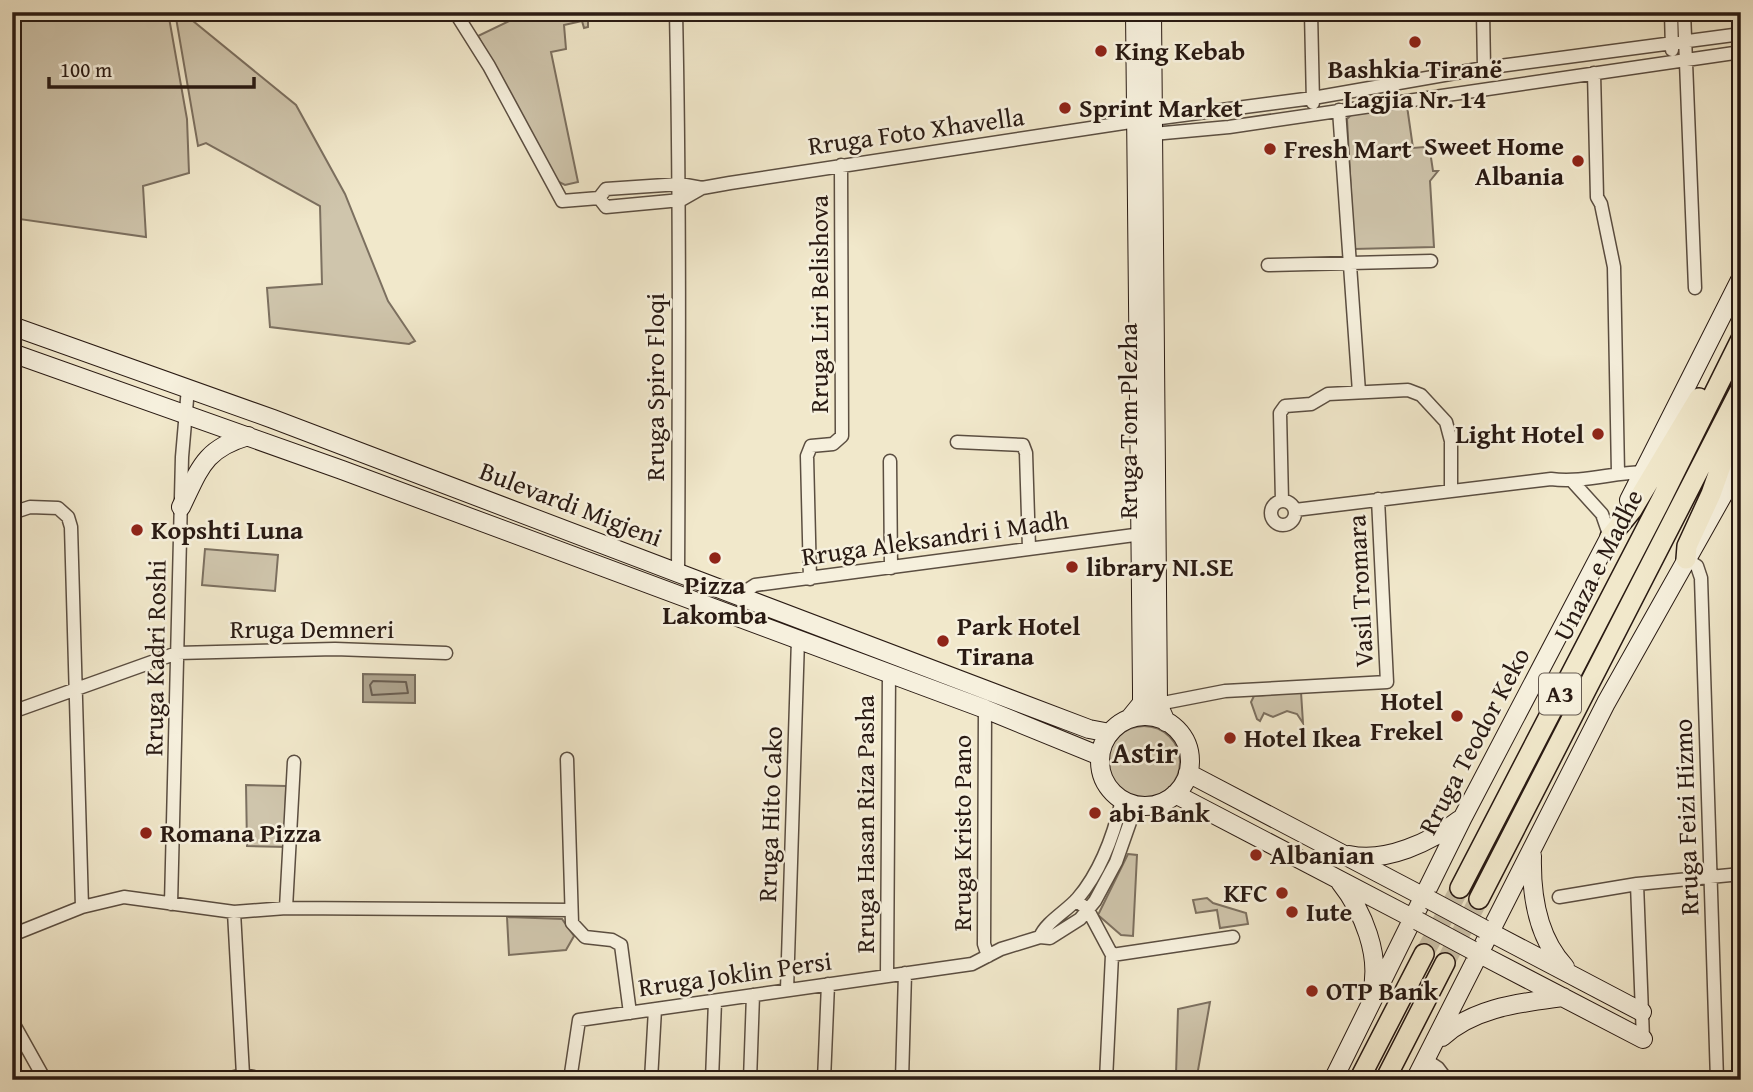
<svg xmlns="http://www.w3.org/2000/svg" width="1753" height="1092" viewBox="0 0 1753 1092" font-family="'Gentium Book Plus',serif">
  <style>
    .green { fill: #cfc5ac; stroke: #7c7060; stroke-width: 2 }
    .water { fill: #ada28c; stroke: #786c5c; stroke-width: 2 }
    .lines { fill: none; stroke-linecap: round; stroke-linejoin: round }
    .shore { stroke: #6b5e50; stroke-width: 2 }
    .trunk-tunnel { stroke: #c9bfa6; stroke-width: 19; stroke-dasharray: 19 10; stroke-linecap: butt }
    .minor-casing { stroke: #5b4e41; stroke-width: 15 }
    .secondary-casing { stroke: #291a13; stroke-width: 20 }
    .trunk-casing { stroke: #291a13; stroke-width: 22 }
    .minor { stroke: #f6f0dd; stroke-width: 12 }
    .secondary { stroke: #f6f0dd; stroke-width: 18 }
    .trunk { stroke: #f1e8cb; stroke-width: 19 }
    .secondary-bridge-casing { stroke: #291a13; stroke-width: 20; stroke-linecap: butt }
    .secondary-bridge { stroke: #f6f0dd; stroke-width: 18 }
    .poi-dot { fill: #8f2418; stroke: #f6f0dd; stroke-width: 2.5 }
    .labels { text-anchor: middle; stroke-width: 5; stroke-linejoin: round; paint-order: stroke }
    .shield { fill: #f6f0dd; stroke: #665a50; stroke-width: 2 }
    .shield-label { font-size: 24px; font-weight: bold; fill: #291a13 }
    .poi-label { font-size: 26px; font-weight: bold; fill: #291a13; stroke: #f6f0dd; text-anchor: start }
    .street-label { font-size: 26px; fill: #291a13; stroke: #f6f0dd }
    .quarter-label { font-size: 30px; font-weight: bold; fill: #291a13; stroke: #f6f0dd }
  </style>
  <rect width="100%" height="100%" fill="#f1e8cb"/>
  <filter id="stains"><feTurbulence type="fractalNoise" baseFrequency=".00286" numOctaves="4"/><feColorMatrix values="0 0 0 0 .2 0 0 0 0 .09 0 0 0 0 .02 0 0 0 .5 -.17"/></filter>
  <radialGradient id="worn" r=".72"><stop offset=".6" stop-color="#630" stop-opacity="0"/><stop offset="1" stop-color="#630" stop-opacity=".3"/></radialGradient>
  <path class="green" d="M12,12H168L187,119L189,173L143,186L146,237L12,218Z
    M175,12H182L296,105L345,194L388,301L415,341L409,344L270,327L267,288L322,284L320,206L206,143L198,146Z
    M528,12H536L541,21L588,16V27L584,28L582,21L564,25L566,49L551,52L578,182L565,185L553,179L478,36Z
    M1407,106L1413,148L1424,147L1425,151H1430L1433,171H1438L1430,181L1434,247L1354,249L1347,119L1352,114Z
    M205,549L278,555L275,591L202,585Z
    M1301,692L1303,723L1297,714L1287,711L1273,717L1264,713L1260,721L1257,719L1251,702L1254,696Z
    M1108 762a36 36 0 1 1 72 0a36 36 0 1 1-72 0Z
    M246,785L286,786L285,847L247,846Z
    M1128,854L1137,855L1133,936L1121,935L1098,915Z
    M1207,898L1213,903L1246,913L1248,924L1220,928L1217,910L1196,913L1193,900Z
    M507,917L562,919L574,936L566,950L509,955Z
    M1210,1002L1197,1076L1176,1075L1178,1009Z"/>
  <path class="water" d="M363,674L415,675V703L363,702Z"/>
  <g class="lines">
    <path class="shore" d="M373,681L406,682L408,693L372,695L370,685Z"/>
    <path class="trunk-tunnel" d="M1424,954L1460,888
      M1445,963L1479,899"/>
    <defs>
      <path id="minor" d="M455,12L489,66L562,201L599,198
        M676,12C680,199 679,386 678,573
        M1311,12L1313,103
        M1483,12L1484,68
        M1671,12L1672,50
        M1684,12L1695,288
        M1594,73L1597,197L1601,204L1614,267L1618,473
        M1339,110L1359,392
        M1153,119L1313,98L1484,68L1741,34
        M1153,134L1229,127L1741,52
        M702,188L680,184L606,189L599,198L606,207L681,200L702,188L730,183L1137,121
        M1268,265L1431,261
        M957,442L1023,445L1026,453L1029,548
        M890,461L891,568
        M1573,482L1602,514L1610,537
        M1282,501L1280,413L1285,406L1311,404L1328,394L1408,390L1421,395L1446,422L1451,441V491
        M1271 513a12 12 0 1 1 24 0a12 12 0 1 1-24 0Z
        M1295,510L1551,479C1582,483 1611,473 1643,472
        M12,513L30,507L58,508L68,517L71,527L82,907
        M1686,559L1697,566L1701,578L1717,1080
        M810,579L807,456L811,446L833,444L842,436L841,165
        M738,596L755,585L1142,534
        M1158,704L1225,691L1387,682L1378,499
        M985,709L984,944L988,956
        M12,712L177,653L335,649L446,653
        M567,759L572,923L585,937L612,940L621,945L630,1013
        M1637,884L1643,1039
        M1559,897L1637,884L1741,874
        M1076,900L1088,910L1112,955L1106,1080
        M171,904L182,457L188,388
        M286,908L294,762
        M234,912L243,1075
        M12,935L82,907L124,897L234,912L286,908L571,910
        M1040,937C1046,922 1067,911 1078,898C1101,871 1114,834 1122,800
        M1112,955L1233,937
        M887,976L889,673
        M787,990L798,639
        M12,1021L45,1080
        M1426,1060L1438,1068L1447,1080
        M222,1080L243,1075L269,1080
        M570,1080L579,1020L972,964L1001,949L1040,937L1050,938L1080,919L1095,901L1116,862L1136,805
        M651,1080L655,1009
        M712,1080L715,1001
        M750,1080L753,995
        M824,1080L828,984
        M902,1080L905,973"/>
      <path id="secondary" d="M1152,12L1158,704L1166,722
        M12,326L273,419L1089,729L1110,733
        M12,353L342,470L985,709L1100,756
        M1629,500L1741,278
        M181,507C200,468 204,449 248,436
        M1100 761a45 45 0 1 1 90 0a45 45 0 1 1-90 0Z
        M1129,719L1142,703V690L1135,12
        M1188,773L1430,900
        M1175,794L1418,921
        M1349,855C1386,863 1431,842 1459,820
        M1532,856C1531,896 1537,937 1565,967
        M1340,882C1363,911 1381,955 1372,992
        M1484,929L1642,1012
        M1472,950L1643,1039
        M1442,1037C1475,1007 1520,1003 1563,997
        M1333,1080L1463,817L1616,525
        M1415,1080L1606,703L1741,463"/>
      <path id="trunk" d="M1610,537L1632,510L1699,398
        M1686,559L1687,546L1711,494L1735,426
        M1460,888L1661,500L1741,339
        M1479,899L1741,388
        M1359,1080L1424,954
        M1385,1080L1445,963"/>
    </defs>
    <use href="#minor" class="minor-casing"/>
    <use href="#secondary" class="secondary-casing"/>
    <use href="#trunk" class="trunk-casing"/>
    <use href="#minor" class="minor"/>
    <use href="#secondary" class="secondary"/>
    <use href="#trunk" class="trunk"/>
    <defs>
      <path id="secondary-bridge" d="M1430,900L1484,929
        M1418,921L1472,950"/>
    </defs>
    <use href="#secondary-bridge" class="secondary-bridge-casing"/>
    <use href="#secondary-bridge" class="secondary-bridge"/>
  </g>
  <g class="poi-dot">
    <circle cx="1415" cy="42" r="7"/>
    <circle cx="1101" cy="51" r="7"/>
    <circle cx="1065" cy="108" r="7"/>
    <circle cx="1270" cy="149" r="7"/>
    <circle cx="1578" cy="161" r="7"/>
    <circle cx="1598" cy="434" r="7"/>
    <circle cx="137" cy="530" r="7"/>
    <circle cx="715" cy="558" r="7"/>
    <circle cx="1072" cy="567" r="7"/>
    <circle cx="943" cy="641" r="7"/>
    <circle cx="1457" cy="716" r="7"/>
    <circle cx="1230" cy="738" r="7"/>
    <circle cx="1095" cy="813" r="7"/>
    <circle cx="146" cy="833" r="7"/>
    <circle cx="1256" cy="855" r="7"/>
    <circle cx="1282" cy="893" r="7"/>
    <circle cx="1292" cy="912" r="7"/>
    <circle cx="1312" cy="991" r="7"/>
  </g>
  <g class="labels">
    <rect class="shield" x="1539" y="673.5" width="42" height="41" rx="5"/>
    <g class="shield-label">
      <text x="1560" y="702">A3</text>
    </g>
    <g class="poi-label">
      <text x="1115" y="60">King Kebab</text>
      <text x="1415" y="78" text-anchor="middle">Bashkia Tiranë<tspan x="1415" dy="30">Lagjia Nr. 14</tspan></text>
      <text x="1079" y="117">Sprint Market</text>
      <text x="1564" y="155" text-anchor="end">Sweet Home<tspan x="1564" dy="30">Albania</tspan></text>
      <text x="1284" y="158">Fresh Mart</text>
      <text x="1584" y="443" text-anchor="end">Light Hotel</text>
      <text x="151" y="539">Kopshti Luna</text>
      <text x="1086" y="576">library NI.SE</text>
      <text x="715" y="594" text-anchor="middle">Pizza<tspan x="715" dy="30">Lakomba</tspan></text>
      <text x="957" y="635">Park Hotel<tspan x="957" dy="30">Tirana</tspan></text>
      <text x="1443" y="710" text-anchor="end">Hotel<tspan x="1443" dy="30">Frekel</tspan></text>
      <text x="1244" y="747">Hotel Ikea</text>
      <text x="1109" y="822">abi Bank</text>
      <text x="160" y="842">Romana Pizza</text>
      <text x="1270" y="864">Albanian</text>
      <text x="1268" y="902" text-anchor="end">KFC</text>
      <text x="1306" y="921">Iute</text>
      <text x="1326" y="1000">OTP Bank</text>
    </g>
    <g class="street-label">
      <text transform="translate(916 131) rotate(-8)" y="9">Rruga Foto Xhavella</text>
      <text transform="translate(819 304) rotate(-90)" y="9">Rruga Liri Belishova</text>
      <text transform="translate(655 387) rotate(-90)" y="9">Rruga Spiro Floqi</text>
      <text transform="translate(1128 421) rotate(-90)" y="9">Rruga Tom Plezha</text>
      <text transform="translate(571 504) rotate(21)" y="9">Bulevardi Migjeni</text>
      <text transform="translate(935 538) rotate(-8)" y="9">Rruga Aleksandri i Madh</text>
      <text transform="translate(1598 565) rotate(-63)" y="9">Unaza e Madhe</text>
      <text transform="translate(1360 591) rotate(-93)" y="9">Vasil Tromara</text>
      <text x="312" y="638">Rruga Demneri</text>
      <text transform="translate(155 658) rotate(-89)" y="9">Rruga Kadri Roshi</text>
      <text transform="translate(1474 741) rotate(-62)" y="9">Rruga Teodor Keko</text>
      <text transform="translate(770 814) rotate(-88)" y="9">Rruga Hito Cako</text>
      <text transform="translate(1686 817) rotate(-92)" y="9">Rruga Feizi Hizmo</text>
      <text transform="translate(865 824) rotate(-90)" y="9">Rruga Hasan Riza Pasha</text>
      <text transform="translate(962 833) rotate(-90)" y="9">Rruga Kristo Pano</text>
      <text transform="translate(735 974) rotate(-8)" y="9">Rruga Joklin Persi</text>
    </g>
    <g class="quarter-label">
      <text x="1145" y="763">Astir</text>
    </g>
  </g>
  <rect width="1753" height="1092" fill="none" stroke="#f1e8cb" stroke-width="42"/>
  <rect x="14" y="14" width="1725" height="1064" fill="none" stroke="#291a13" stroke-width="3.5"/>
  <rect x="21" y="21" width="1711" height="1050" fill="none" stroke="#291a13" stroke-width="2"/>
  <path d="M49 77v10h205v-10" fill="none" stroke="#291a13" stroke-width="3.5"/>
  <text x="60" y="77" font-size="21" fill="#291a13" stroke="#f6f0dd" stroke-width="5" paint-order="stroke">100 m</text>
  <rect width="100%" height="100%" filter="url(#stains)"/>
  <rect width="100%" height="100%" fill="url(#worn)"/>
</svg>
